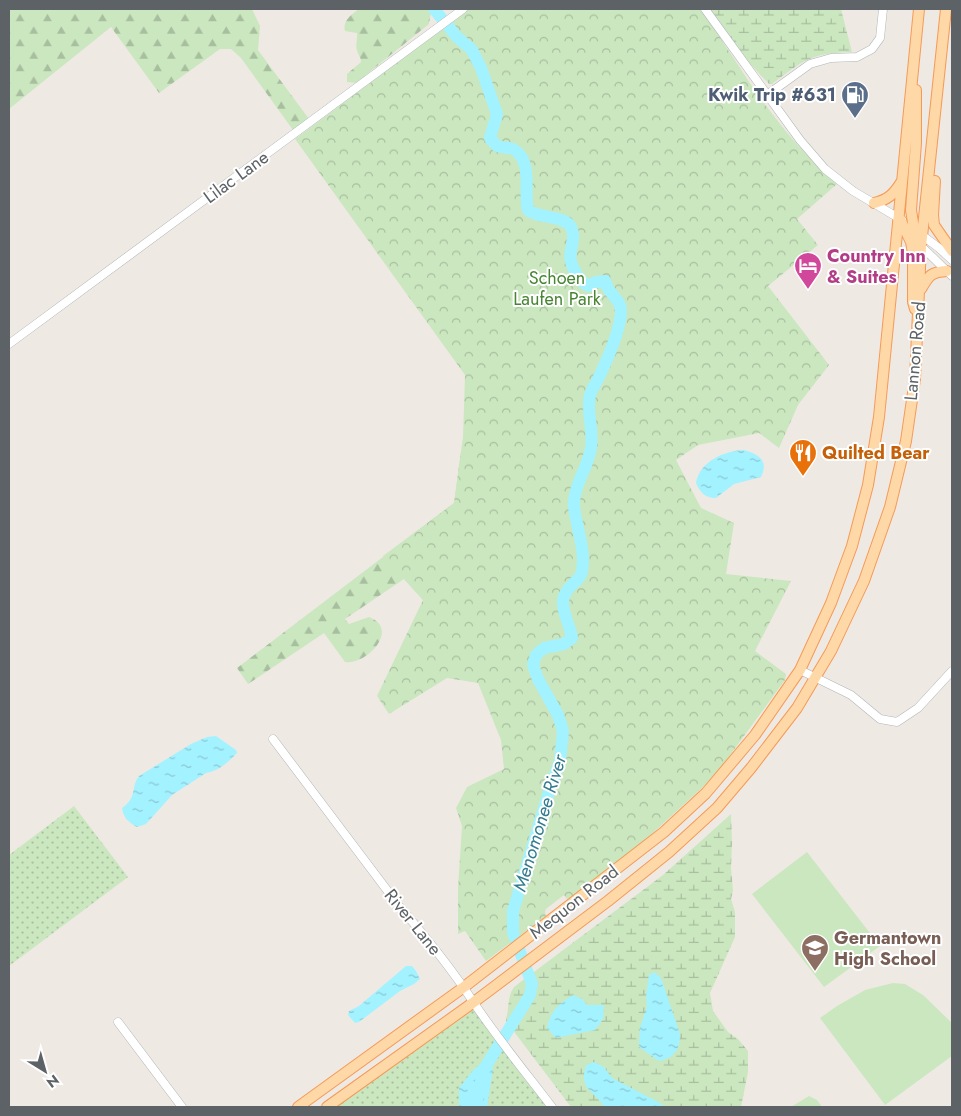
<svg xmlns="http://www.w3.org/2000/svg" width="961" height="1116" viewBox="0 0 961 1116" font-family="Jost,sans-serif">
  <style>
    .grass { fill: url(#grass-dots) }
    .forest { fill: url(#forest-firs) }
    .wetland { fill: url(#wetland-marsh) }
    .park { fill: url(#park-crowns) }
    .pitch { fill: #cbe7bf }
    .water { fill: url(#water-ripples) }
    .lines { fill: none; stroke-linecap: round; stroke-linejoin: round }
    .river { stroke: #a3f2ff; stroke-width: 12 }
    .minor-casing { stroke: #b1b6b9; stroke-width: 9 }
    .major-casing { stroke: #f59a56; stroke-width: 12 }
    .minor { stroke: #fff; stroke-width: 8 }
    .major { stroke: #ffd8a8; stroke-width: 10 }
    .labels { text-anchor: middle; stroke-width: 4; stroke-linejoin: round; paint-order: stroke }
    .service-label { font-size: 18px; font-weight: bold; fill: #4e5e75; stroke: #fff; text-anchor: end }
    .street-label { font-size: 18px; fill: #5c6265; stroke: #fff }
    .hotel-label { font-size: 18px; font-weight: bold; fill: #b23c85; stroke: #fff; text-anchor: start }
    .park-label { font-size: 18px; fill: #468532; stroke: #fff }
    .food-label { font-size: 18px; font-weight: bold; fill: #c56008; stroke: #fff; text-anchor: start }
    .education-label { font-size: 18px; font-weight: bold; fill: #785e54; stroke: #fff; text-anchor: start }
    .water-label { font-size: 19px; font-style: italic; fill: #337b90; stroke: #fff }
  </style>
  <defs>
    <pattern id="grass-dots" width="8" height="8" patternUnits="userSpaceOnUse" patternTransform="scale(1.25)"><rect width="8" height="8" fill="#cbe7bf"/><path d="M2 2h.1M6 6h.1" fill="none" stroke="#a8bf9f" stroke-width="1.8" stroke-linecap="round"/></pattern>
    <pattern id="forest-firs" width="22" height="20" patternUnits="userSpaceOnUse" patternTransform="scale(1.25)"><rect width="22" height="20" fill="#cbe7bf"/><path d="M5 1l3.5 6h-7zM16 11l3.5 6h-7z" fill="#a8bf9f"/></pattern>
    <pattern id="wetland-marsh" width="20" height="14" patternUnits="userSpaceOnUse" patternTransform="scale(1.25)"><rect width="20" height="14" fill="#cbe7bf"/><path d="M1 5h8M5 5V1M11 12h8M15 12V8" fill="none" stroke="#a8bf9f"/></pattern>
    <pattern id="park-crowns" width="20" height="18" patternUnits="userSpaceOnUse" patternTransform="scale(1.25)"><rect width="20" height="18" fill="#cbe7bf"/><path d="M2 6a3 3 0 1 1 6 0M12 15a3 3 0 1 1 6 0" fill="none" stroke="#a8bf9f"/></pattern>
    <pattern id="water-ripples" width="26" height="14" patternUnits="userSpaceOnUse" patternTransform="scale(1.25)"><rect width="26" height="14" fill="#a3f2ff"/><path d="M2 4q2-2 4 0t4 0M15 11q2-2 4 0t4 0" fill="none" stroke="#88c7d2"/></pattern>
  </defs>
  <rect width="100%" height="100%" fill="#efe9e4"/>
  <path class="grass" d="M74,806L128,877L9,966V855Z
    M474,1002L552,1107H329Z"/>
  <path class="forest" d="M9,9H252L260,26L258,50L309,119L293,130L241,58L231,49H220L159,93L111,27L9,109Z
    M359,9H434L431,11L429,24L356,83L347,82V74L361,62C361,57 358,55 357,50C355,45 358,39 357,33L345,31C342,21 352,14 359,9Z
    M461,451L473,454L423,600L404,579L345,619L349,624L369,617C401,629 366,666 345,662L324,633L248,684L237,668L454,503Z"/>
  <path class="wetland" d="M709,9H841L852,52C811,53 804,60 772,84H769L741,54Z
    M731,814L732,843L731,868L733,891L731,899L735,912V937L710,993L713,1011L728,1032L738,1039L748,1051V1072L741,1107H571L506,1021C509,1009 507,997 514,987L663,875Z"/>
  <path class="park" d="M469,9H701C713,26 723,43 735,60C763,105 797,149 837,184L797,219L818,245L768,286L829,365L798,405L779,448L759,433L698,445L676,460L701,508L734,523L726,574L791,581L755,651L786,674L785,680L722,766L704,786L643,842L576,894L567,899L564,895L546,909L545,912L546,916L486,961L465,931L458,934V888L462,826L456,808L467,787L504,769L501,740L478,683L447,678L389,714L377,696L423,600L383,556L454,503L463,437L465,375L295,139Z"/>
  <path class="pitch" d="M807,852L880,946L824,987L752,894Z
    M893,983L905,984L923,995L952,1023V1056L885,1105L820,1018L837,1006L865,990Z
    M809,1096L817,1100L822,1107H791Z"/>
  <path class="water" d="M744,450C759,454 769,461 761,477L734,484L716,498C705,498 700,492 696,483C700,461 724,451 744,450Z
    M216,736L236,750L237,753C228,762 219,771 206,773L172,795L146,824L137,827C129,823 123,817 122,808C138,797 130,788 139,776L191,744L207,737Z
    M406,966H412L416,971L420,979L414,984L400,991L359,1022L355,1023L348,1015L349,1011L359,1006Z
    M654,972L661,978L680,1034C680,1049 675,1058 659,1061L639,1047L640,1028L647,1006L646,995L649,975Z
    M573,995L582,999L587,1005H604L603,1019L595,1030L556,1038L547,1028C550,1011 559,1004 573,995Z
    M488,1061L493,1069L487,1107H459V1088L475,1068Z
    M594,1062L604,1067L612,1078L660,1103L665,1107H604C595,1090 578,1091 586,1065Z"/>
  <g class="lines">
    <path class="river" d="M434,9L457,37L472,50L481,68L497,114L490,138L497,146C502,148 508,147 513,149C534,160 523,193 528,210C539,219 565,215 571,227C579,244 561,253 578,276C582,281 583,284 589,286L596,282L605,281C607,285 607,289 610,291C614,297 621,302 621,310C621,329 608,358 600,375C597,382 592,388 590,395C586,412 594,431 591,448C588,468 573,486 574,506C576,527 586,550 582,571C581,579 574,582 569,588C555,603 570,622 572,638L564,644L544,648L536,655L533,665L538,679L558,715L563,731L560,761L551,785L513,911V933L532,984L530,995L484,1069L475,1107"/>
    <defs>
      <path id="minor" d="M705,9L800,140L825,169L853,191L902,220
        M767,95L810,64L831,58L857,57L872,49L880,38L883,9
        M919,233L939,248L952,260
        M919,244L952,276
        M9,344L463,9
        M800,670L851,695L880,719L897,722L918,708L952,671
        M273,739L399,906C426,937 451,968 474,1003C498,1039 526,1073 552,1107
        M118,1022L182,1107"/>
      <path id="major" d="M916,90V143L911,210L914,229L921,246
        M935,181L933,215L934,225L952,251
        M874,203C888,200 894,194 902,181
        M900,219L911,242L913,253V302L915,309
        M921,289C929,275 931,272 947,271
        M298,1107L464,987L664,832L706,793L755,735L800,670L831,603L852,546L868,485L879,417L919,9
        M327,1107L474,1002L608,901L669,852L717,808L751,768L797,708L831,651L864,581L890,507L906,441L915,379L921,246L946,9"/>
    </defs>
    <use href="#minor" class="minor-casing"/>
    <use href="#major" class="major-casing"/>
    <use href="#minor" class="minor"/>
    <use href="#major" class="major"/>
  </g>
  <defs>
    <symbol id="fuel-pin" viewBox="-11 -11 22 30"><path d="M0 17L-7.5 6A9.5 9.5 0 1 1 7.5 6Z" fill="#5c6f8a" stroke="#fff"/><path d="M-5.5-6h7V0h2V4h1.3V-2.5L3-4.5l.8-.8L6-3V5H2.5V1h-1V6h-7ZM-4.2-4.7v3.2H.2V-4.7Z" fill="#fff"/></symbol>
    <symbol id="hotel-pin" viewBox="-11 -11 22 30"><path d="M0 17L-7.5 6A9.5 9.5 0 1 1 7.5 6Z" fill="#d1479c" stroke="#fff"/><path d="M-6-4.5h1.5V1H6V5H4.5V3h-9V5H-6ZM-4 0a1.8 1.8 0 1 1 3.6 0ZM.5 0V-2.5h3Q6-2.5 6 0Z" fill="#fff"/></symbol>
    <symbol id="restaurant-pin" viewBox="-11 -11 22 30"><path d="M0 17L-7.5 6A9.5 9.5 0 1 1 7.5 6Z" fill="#e8710a" stroke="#fff"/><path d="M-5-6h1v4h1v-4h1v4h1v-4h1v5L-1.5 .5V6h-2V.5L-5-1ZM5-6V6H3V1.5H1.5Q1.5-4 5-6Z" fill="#fff"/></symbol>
    <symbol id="school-pin" viewBox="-11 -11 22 30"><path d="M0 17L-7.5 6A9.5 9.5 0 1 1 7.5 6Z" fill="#8d6e63" stroke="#fff"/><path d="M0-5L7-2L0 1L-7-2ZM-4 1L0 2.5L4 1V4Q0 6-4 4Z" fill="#fff"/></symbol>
  </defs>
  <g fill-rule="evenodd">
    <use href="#fuel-pin" x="839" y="79" width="32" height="43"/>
    <use href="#hotel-pin" x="792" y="250" width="32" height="43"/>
    <use href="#restaurant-pin" x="787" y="437" width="32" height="43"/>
    <use href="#school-pin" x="799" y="932" width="32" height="43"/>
  </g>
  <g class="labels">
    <g class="service-label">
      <text x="836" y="101">Kwik Trip #631</text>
    </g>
    <g class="street-label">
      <text transform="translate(236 177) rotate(-36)" y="6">Lilac Lane</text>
      <text transform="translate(915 351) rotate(-85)" y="6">Lannon Road</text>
      <text transform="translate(574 902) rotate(-38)" y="6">Mequon Road</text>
      <text transform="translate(413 922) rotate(51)" y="6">River Lane</text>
    </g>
    <g class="hotel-label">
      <text x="827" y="262">Country Inn<tspan x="827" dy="21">&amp; Suites</tspan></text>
    </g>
    <g class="park-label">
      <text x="557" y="284">Schoen<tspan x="557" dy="21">Laufen Park</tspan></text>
    </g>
    <g class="food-label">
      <text x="822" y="459">Quilted Bear</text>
    </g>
    <g class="education-label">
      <text x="834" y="944">Germantown<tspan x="834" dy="21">High School</tspan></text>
    </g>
    <g class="water-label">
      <text transform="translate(539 823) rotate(-73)" y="7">Menomonee River</text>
    </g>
  </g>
  <rect width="961" height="1116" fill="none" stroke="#5c6265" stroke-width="20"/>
  <g transform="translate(45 1071) rotate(143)" stroke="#ffffff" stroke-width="4" paint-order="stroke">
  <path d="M0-4L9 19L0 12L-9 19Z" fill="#5c6265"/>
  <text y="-8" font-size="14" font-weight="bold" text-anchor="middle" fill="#5c6265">N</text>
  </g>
</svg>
